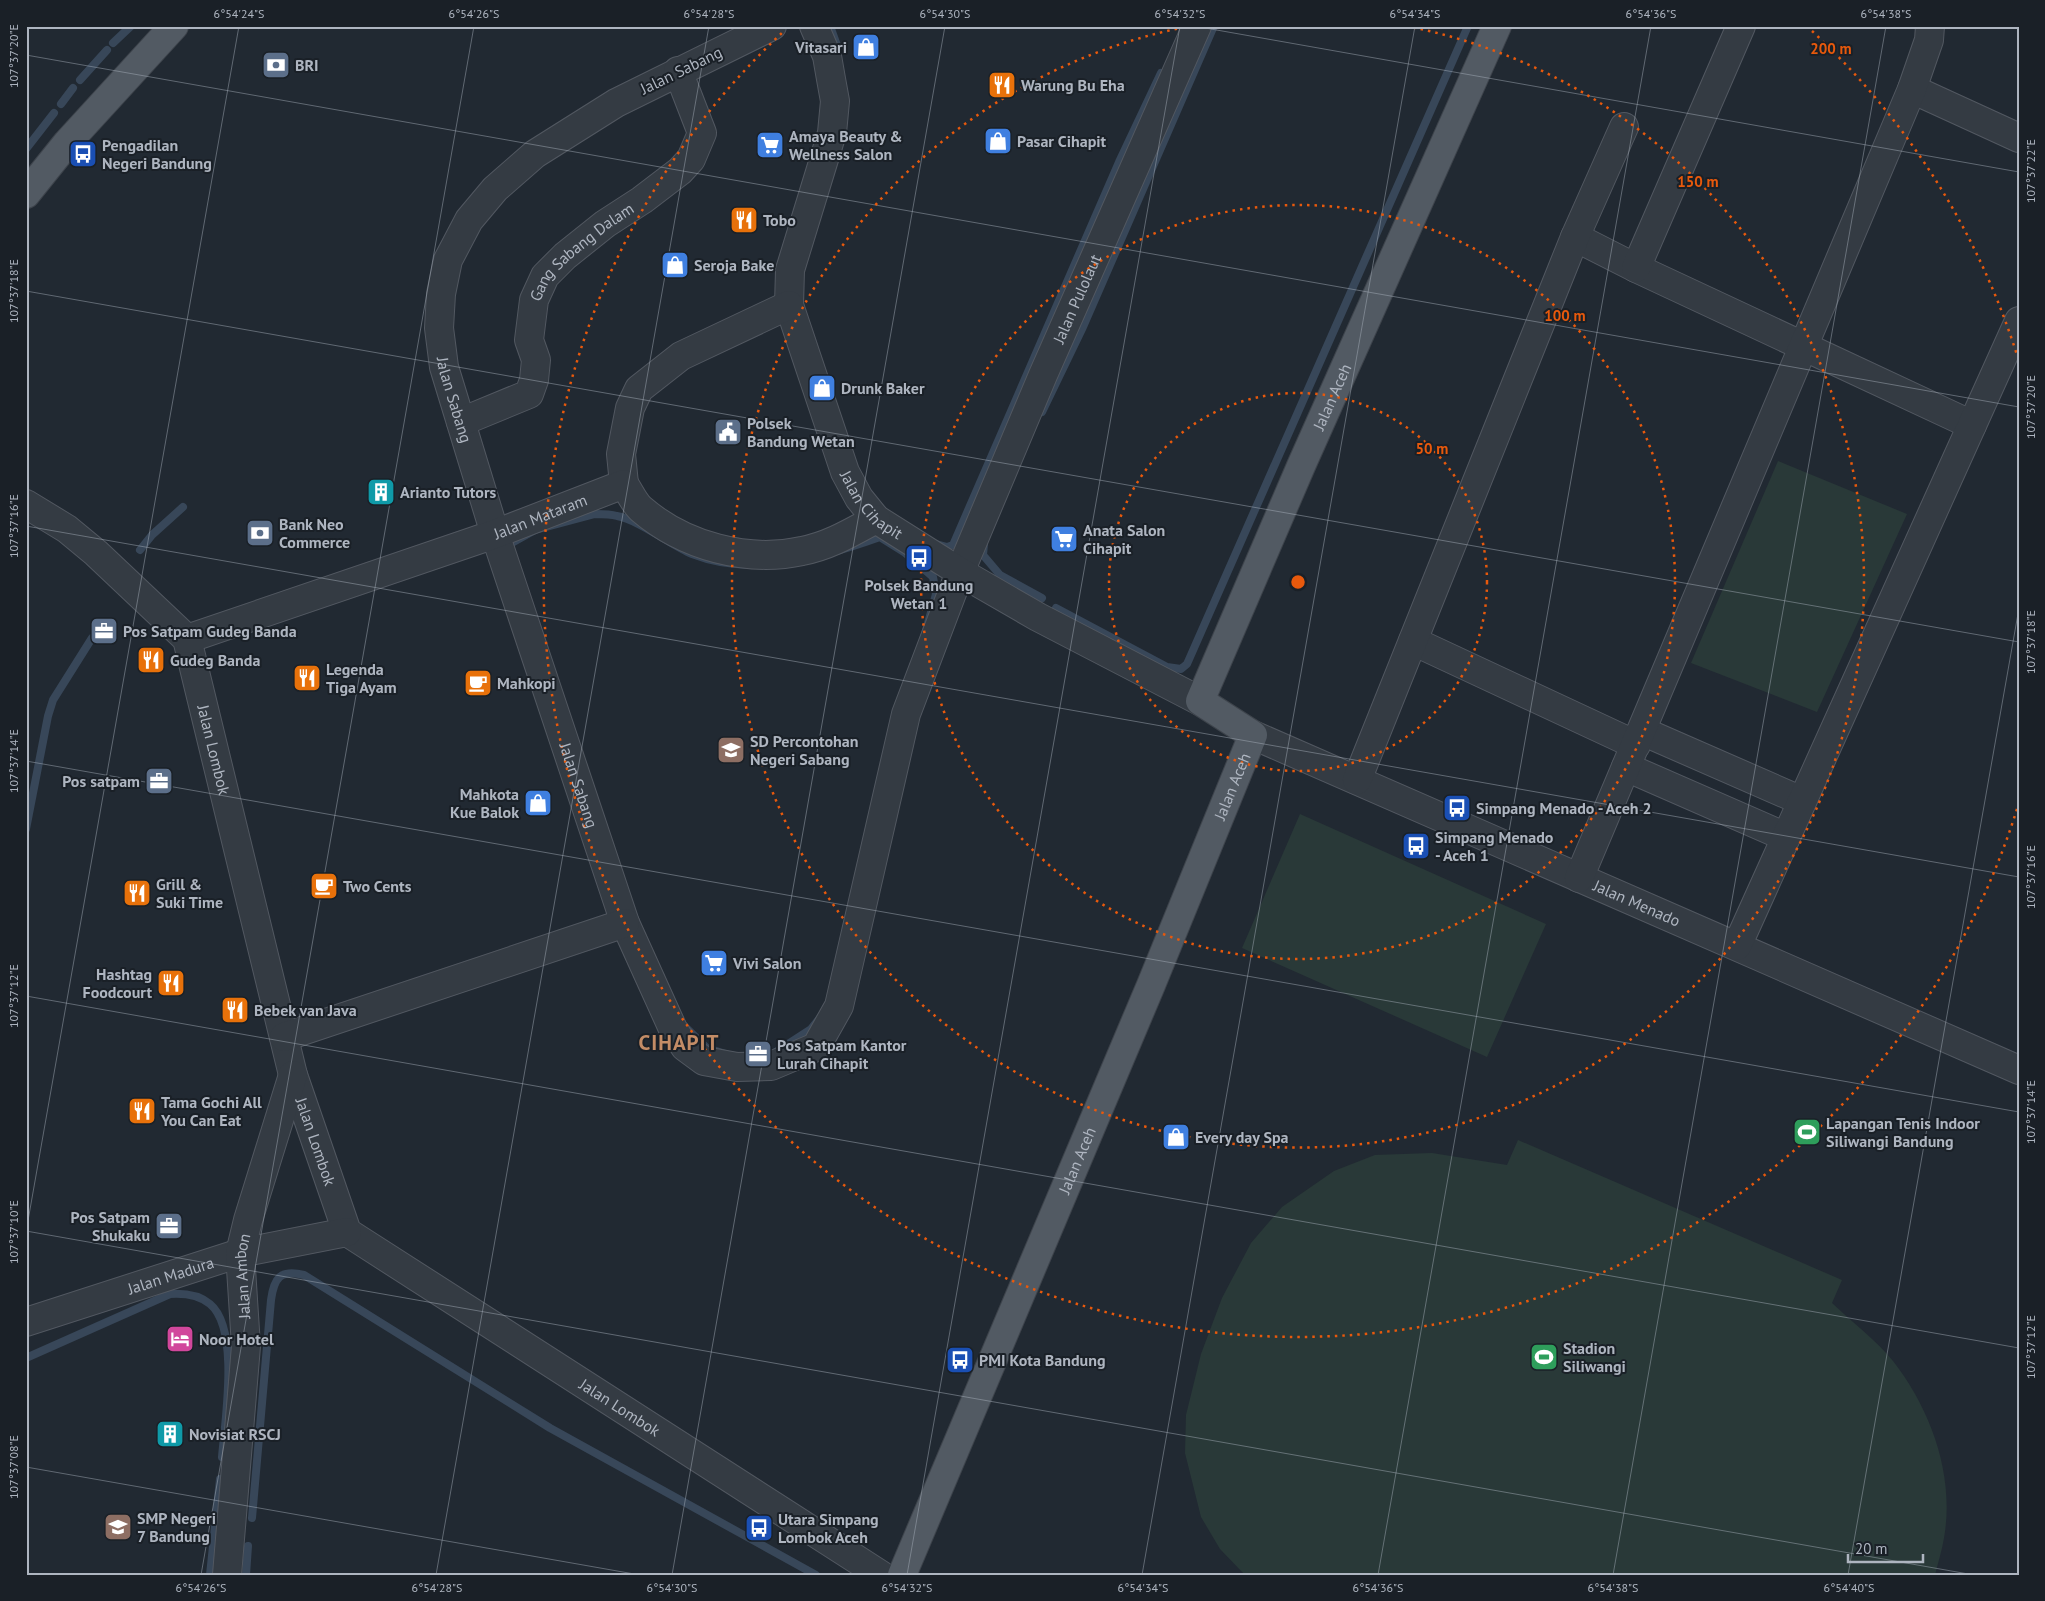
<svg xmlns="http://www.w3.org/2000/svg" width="2045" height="1601" viewBox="0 0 2045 1601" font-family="'PT Sans',sans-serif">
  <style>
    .green { fill: #293938 }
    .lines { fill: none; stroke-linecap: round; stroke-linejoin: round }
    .stream { stroke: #384759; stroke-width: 8 }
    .minor-casing { stroke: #525861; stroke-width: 30 }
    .major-casing { stroke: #3e444c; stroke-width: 30 }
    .minor { stroke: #343b43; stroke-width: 28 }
    .major { stroke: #525a63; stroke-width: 28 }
    .ticks { fill: none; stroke: #aeb5c0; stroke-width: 1; stroke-opacity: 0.45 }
    .ring { fill: none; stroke: #e8590c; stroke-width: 2.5; stroke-dasharray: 2.5 5 }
    .labels { text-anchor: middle; stroke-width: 4; stroke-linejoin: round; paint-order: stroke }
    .poi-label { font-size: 16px; font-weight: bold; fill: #aeb5c0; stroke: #1a2027; text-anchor: start }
    .street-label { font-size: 16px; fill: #aeb5c0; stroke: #1a2027 }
    .district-label { font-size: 21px; font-weight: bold; letter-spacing: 1px; fill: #c38c66; stroke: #1a2027 }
    .centre { fill: #e8590c; stroke: #1a2027; stroke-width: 2.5 }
    .ring-label { font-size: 15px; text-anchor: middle; font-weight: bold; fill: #e8590c; stroke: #1a2027; stroke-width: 4; stroke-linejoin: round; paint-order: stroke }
    .neatline { fill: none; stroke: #aeb5c0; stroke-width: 2 }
    .ticks-label { font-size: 12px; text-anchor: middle; fill: #aeb5c0 }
  </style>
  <rect width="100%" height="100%" fill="#212932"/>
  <path class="green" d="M1778,461L1907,514L1817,712L1691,663Z
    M1300,814L1546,924L1487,1057L1242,948Z
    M1518,1140L1842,1280L1832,1303C1852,1322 1876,1340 1893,1361C1931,1410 1955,1475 1944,1538C1942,1550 1938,1563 1935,1575H1245L1220,1549L1201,1517L1185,1453L1186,1415L1201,1354L1222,1298L1251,1243L1282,1207L1334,1171L1375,1155L1432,1153L1507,1165Z"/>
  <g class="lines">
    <path class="stream" d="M830,26L838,48
      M113,43L131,26
      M80,80L107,50
      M61,104L73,88
      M26,149L54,113
      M1042,412L1083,327L1214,26
      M595,514C602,514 610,514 617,516C637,519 671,545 692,554C753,578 821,558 880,537L904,552L933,577L936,594L882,790L832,1003L811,1029L774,1053L758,1057H735L707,1048L675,1017L625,916L540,640L508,557V545L535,530Z
      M936,544L947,547L953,545L1119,162L1161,73
      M984,544L983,555L1000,575L1042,598
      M140,550L152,535L183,507
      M1056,608L1167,667L1181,669L1187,664L1468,26
      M26,829L48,716L53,700L92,638
      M26,1358L170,1294C185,1293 199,1295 210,1304C240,1329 225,1421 222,1457
      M252,1518L271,1300C274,1278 280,1269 304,1275L550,1428L816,1575
      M210,1575L220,1479
      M246,1575L248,1546"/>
    <defs>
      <g id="minor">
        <path id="s1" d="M772,26L616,103L535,154L495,189L469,220L448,260L441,294L439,328L444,367L495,534L625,923L673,1029L685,1047L704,1061L737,1067L771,1066L816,1047L839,1006L906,714L960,572L1043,375L1197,26"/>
        <path id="s2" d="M814,26L827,56L831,79L835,101L832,133L790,270L789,305L845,472L859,498L876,519L960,572L1038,617L1200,701"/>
        <path d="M1912,89L2019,138"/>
        <path d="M1575,237L1636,268L1972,425"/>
        <path d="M1636,268L1741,26"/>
        <path id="s3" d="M461,422L529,394L534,380L536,360L529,340L534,300L545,276L565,256L605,224L642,200L680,171L691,159L702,133L678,71"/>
        <path d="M624,484L621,454L630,408L639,389L681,356L789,305"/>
        <path id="s4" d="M26,504L67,529L96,553L187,639L293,1075L347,1232L881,1575"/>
        <path id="s5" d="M187,639L495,534L624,484C629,491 634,503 641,509C684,546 747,563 802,551C829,546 852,532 876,519"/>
        <path d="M1413,641L1636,745"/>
        <path d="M1642,731L1802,801"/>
        <path id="s6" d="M1253,735L2019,1070"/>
        <path d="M1626,767L1786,837"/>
        <path d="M1357,780L1575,237L1624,127"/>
        <path d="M1579,878L1912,89L1929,40L1930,26"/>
        <path d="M1737,946L2019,321"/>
        <path d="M284,1037L625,923"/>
        <path id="s7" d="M26,1322L240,1253L347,1232"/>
        <path id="s8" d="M227,1575L246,1346L240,1253L248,1220L293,1075"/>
      </g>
      <g id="major">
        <path d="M26,194L67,143L174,26"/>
        <path id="s9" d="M902,1575L1151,985L1253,735L1200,701L1301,466L1497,26"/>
      </g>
    </defs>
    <use href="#minor" class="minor-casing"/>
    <use href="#major" class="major-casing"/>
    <use href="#minor" class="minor"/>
    <use href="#major" class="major"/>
  </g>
  <path class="ticks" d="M1194,26L2019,172M26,55L2019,407M26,291L2019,642M26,526L2019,877M26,761L2019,1112M26,996L2019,1348M26,1231L1974,1575M26,1232L239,26M26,1467L640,1575M201,1575L474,26M436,1575L709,26M672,1575L945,26M907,1575L1180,26M1142,1575L1415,26M1378,1575L1651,26M1613,1575L1886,26M1848,1575L2019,608"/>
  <g class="ring">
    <circle cx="1298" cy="582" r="189"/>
    <circle cx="1298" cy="582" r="377"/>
    <path d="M1406 26A566 566 0 1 1 1190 26"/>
    <path d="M2017 809A754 754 0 1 1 784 31M1812 31A754 754 0 0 1 2017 355"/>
  </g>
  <defs>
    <symbol id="shop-square" viewBox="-11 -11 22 22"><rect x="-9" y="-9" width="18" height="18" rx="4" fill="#3f7fe0" stroke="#1a2027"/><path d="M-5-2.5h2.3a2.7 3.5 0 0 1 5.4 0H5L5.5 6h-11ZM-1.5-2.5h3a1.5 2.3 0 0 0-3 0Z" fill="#fff"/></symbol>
    <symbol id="bank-square" viewBox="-11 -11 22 22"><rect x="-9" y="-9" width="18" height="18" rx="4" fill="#5c6f8a" stroke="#1a2027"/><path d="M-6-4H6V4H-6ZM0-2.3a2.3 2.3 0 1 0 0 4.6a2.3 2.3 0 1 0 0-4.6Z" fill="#fff"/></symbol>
    <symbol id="restaurant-square" viewBox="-11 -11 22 22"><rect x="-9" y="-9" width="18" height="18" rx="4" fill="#e8710a" stroke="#1a2027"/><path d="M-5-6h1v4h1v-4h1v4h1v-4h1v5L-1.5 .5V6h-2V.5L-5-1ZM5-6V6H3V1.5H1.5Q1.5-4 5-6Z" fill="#fff"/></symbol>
    <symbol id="supermarket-square" viewBox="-11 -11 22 22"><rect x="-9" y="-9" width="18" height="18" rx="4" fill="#3f7fe0" stroke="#1a2027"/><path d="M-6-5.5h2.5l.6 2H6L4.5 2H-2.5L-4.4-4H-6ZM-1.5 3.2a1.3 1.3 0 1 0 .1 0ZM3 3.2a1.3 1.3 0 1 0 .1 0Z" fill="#fff"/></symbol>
    <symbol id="bus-square" viewBox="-11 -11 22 22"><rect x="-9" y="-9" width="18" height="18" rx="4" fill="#1a4fb4" stroke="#1a2027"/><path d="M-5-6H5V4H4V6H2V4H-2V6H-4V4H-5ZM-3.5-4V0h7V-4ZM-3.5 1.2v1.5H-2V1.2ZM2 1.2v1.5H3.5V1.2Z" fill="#fff"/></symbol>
    <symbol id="civic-square" viewBox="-11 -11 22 22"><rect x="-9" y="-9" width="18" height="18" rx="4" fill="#5c6f8a" stroke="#1a2027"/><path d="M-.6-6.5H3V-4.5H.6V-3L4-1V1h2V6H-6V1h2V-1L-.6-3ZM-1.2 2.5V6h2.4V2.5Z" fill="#fff"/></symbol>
    <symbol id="building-square" viewBox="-11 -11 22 22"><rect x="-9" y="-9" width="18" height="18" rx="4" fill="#0f9aa8" stroke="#1a2027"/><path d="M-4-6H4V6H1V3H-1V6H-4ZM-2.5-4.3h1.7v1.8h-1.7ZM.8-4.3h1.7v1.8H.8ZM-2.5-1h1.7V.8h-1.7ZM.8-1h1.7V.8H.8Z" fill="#fff"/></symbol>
    <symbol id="office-square" viewBox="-11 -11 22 22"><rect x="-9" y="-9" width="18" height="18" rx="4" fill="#5c6f8a" stroke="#1a2027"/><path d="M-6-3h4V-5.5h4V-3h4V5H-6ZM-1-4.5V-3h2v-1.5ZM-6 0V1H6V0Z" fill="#fff"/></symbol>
    <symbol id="cafe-square" viewBox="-11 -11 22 22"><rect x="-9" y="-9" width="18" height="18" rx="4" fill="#e8710a" stroke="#1a2027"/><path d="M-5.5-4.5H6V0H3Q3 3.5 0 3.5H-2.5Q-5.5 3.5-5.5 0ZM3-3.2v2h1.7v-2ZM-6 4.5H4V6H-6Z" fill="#fff"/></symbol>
    <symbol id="school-square" viewBox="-11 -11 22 22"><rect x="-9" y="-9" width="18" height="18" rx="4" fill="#8d6e63" stroke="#1a2027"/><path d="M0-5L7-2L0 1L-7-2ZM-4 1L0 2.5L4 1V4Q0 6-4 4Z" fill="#fff"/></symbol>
    <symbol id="stadium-square" viewBox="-11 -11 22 22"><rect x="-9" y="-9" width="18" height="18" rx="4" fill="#2e9e5b" stroke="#1a2027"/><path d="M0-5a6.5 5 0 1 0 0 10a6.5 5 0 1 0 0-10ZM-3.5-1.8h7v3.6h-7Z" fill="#fff"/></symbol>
    <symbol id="hotel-square" viewBox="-11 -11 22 22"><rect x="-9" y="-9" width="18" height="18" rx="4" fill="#d1479c" stroke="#1a2027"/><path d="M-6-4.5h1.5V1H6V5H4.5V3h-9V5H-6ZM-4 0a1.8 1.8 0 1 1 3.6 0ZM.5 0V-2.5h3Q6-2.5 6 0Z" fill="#fff"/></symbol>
  </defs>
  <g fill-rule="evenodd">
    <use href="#shop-square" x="850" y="31" width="32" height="32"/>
    <use href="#bank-square" x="260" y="49" width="32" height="32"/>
    <use href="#restaurant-square" x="986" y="69" width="32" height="32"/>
    <use href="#shop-square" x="982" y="125" width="32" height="32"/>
    <use href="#supermarket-square" x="754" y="129" width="32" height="32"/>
    <use href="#bus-square" x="67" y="138" width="32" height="32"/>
    <use href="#restaurant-square" x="728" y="204" width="32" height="32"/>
    <use href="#shop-square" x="659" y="249" width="32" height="32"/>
    <use href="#shop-square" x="806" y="372" width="32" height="32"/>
    <use href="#civic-square" x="712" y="416" width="32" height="32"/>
    <use href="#building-square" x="365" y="476" width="32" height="32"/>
    <use href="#bank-square" x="244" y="517" width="32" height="32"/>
    <use href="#supermarket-square" x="1048" y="523" width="32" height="32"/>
    <use href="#bus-square" x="903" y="542" width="32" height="32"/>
    <use href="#office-square" x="88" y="615" width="32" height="32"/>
    <use href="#restaurant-square" x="135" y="644" width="32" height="32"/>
    <use href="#restaurant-square" x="291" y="662" width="32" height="32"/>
    <use href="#cafe-square" x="462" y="667" width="32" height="32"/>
    <use href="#school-square" x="715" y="734" width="32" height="32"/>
    <use href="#office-square" x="143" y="765" width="32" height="32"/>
    <use href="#shop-square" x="522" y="787" width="32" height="32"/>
    <use href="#bus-square" x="1441" y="792" width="32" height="32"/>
    <use href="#bus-square" x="1400" y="830" width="32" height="32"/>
    <use href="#cafe-square" x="308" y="870" width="32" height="32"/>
    <use href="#restaurant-square" x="121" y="877" width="32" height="32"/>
    <use href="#supermarket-square" x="698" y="947" width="32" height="32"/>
    <use href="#restaurant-square" x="155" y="967" width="32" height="32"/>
    <use href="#restaurant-square" x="219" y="994" width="32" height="32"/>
    <use href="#office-square" x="742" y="1038" width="32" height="32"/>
    <use href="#restaurant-square" x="126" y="1095" width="32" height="32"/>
    <use href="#stadium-square" x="1791" y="1116" width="32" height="32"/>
    <use href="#shop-square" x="1160" y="1121" width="32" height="32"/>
    <use href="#office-square" x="153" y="1210" width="32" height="32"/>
    <use href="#hotel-square" x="164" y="1323" width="32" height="32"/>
    <use href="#stadium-square" x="1528" y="1341" width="32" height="32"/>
    <use href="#bus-square" x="944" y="1344" width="32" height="32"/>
    <use href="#building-square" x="154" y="1418" width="32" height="32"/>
    <use href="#school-square" x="102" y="1511" width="32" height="32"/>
    <use href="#bus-square" x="743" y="1512" width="32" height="32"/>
  </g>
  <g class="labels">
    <g class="poi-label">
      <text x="847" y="53" text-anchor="end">Vitasari</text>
      <text x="295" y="71">BRI</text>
      <text x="1021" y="91">Warung Bu Eha</text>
      <text x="789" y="142">Amaya Beauty &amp;<tspan x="789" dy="18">Wellness Salon</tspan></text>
      <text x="1017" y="147">Pasar Cihapit</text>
      <text x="102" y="151">Pengadilan<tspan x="102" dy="18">Negeri Bandung</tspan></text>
      <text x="763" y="226">Tobo</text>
      <text x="694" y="271">Seroja Bake</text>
      <text x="841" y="394">Drunk Baker</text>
      <text x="747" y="429">Polsek<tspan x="747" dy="18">Bandung Wetan</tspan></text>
      <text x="400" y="498">Arianto Tutors</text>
      <text x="279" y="530">Bank Neo<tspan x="279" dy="18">Commerce</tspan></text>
      <text x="1083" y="536">Anata Salon<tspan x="1083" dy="18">Cihapit</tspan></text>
      <text x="919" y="591" text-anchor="middle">Polsek Bandung<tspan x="919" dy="18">Wetan 1</tspan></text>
      <text x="123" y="637">Pos Satpam Gudeg Banda</text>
      <text x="170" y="666">Gudeg Banda</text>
      <text x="326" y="675">Legenda<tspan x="326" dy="18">Tiga Ayam</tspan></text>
      <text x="497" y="689">Mahkopi</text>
      <text x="750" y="747">SD Percontohan<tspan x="750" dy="18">Negeri Sabang</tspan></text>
      <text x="140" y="787" text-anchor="end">Pos satpam</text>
      <text x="519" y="800" text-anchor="end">Mahkota<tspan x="519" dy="18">Kue Balok</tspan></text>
      <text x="1476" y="814">Simpang Menado - Aceh 2</text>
      <text x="1435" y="843">Simpang Menado<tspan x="1435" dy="18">- Aceh 1</tspan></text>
      <text x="156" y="890">Grill &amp;<tspan x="156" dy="18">Suki Time</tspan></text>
      <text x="343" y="892">Two Cents</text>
      <text x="733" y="969">Vivi Salon</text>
      <text x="152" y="980" text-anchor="end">Hashtag<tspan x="152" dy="18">Foodcourt</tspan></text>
      <text x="254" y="1016">Bebek van Java</text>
      <text x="777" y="1051">Pos Satpam Kantor<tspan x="777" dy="18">Lurah Cihapit</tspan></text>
      <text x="161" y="1108">Tama Gochi All<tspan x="161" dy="18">You Can Eat</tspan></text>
      <text x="1826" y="1129">Lapangan Tenis Indoor<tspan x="1826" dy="18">Siliwangi Bandung</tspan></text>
      <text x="1195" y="1143">Every day Spa</text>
      <text x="150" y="1223" text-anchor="end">Pos Satpam<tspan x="150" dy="18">Shukaku</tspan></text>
      <text x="199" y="1345">Noor Hotel</text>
      <text x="1563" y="1354">Stadion<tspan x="1563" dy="18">Siliwangi</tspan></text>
      <text x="979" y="1366">PMI Kota Bandung</text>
      <text x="189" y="1440">Novisiat RSCJ</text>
      <text x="137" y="1524">SMP Negeri<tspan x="137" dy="18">7 Bandung</tspan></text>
      <text x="778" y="1525">Utara Simpang<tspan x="778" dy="18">Lombok Aceh</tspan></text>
    </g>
    <g class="street-label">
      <text transform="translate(681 70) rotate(-26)" y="6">Jalan Sabang</text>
      <text dy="6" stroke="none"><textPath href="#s3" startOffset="239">Gang Sabang Dalam</textPath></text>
      <text dy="6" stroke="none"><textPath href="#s1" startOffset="2175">Jalan Pulolaut</textPath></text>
      <text dy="6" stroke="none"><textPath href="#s9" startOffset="1305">Jalan Aceh</textPath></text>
      <text dy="6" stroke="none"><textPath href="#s1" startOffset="551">Jalan Sabang</textPath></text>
      <text dy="6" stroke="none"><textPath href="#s2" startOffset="508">Jalan Cihapit</textPath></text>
      <text dy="6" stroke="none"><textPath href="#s5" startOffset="374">Jalan Mataram</textPath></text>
      <text dy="6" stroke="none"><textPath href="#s4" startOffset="325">Jalan Lombok</textPath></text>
      <text dy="6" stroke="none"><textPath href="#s1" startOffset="956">Jalan Sabang</textPath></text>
      <text dy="6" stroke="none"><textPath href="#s9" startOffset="855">Jalan Aceh</textPath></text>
      <text dy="6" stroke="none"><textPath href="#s6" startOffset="419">Jalan Menado</textPath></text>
      <text dy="6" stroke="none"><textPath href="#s4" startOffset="730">Jalan Lombok</textPath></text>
      <text dy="6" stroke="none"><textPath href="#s9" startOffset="450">Jalan Aceh</textPath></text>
      <text dy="6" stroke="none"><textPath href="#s7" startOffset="152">Jalan Madura</textPath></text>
      <text dy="6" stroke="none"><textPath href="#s8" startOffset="300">Jalan Ambon</textPath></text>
      <text dy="6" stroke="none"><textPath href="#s4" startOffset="1150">Jalan Lombok</textPath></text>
    </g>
    <g class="district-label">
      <text x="679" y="1050">CIHAPIT</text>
    </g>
  </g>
  <circle cx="1298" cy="582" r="8" class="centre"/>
  <g class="ring-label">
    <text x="1831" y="54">200 m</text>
    <text x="1698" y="187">150 m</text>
    <text x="1565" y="321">100 m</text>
    <text x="1432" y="454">50 m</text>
  </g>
  <rect width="2045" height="1601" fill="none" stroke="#1a2027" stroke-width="55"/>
  <path d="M1848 1554v8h75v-8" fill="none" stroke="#aeb5c0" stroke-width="2.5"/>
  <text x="1855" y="1554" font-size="15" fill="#aeb5c0" stroke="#1a2027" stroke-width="4" paint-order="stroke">20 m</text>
  <rect x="28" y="28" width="1990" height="1546" class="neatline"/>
  <g class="ticks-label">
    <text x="239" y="18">6°54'24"S</text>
    <text x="474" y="18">6°54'26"S</text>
    <text x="709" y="18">6°54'28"S</text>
    <text x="945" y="18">6°54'30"S</text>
    <text x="1180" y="18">6°54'32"S</text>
    <text x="1415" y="18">6°54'34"S</text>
    <text x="1651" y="18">6°54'36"S</text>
    <text x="1886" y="18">6°54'38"S</text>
    <text transform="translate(14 56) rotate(-90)" y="4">107°37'20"E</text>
    <text transform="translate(2031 171) rotate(-90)" y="4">107°37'22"E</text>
    <text transform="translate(14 291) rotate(-90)" y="4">107°37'18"E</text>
    <text transform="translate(2031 407) rotate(-90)" y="4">107°37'20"E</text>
    <text transform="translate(14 526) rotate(-90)" y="4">107°37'16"E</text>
    <text transform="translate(2031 642) rotate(-90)" y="4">107°37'18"E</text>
    <text transform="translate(14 761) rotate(-90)" y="4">107°37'14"E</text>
    <text transform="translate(2031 877) rotate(-90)" y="4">107°37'16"E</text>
    <text transform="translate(14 996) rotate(-90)" y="4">107°37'12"E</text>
    <text transform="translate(2031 1112) rotate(-90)" y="4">107°37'14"E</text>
    <text transform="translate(14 1232) rotate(-90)" y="4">107°37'10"E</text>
    <text transform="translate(2031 1347) rotate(-90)" y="4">107°37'12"E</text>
    <text transform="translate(14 1467) rotate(-90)" y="4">107°37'08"E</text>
    <text x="201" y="1592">6°54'26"S</text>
    <text x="437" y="1592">6°54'28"S</text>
    <text x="672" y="1592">6°54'30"S</text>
    <text x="907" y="1592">6°54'32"S</text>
    <text x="1143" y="1592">6°54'34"S</text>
    <text x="1378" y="1592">6°54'36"S</text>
    <text x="1613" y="1592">6°54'38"S</text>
    <text x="1849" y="1592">6°54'40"S</text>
  </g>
</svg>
